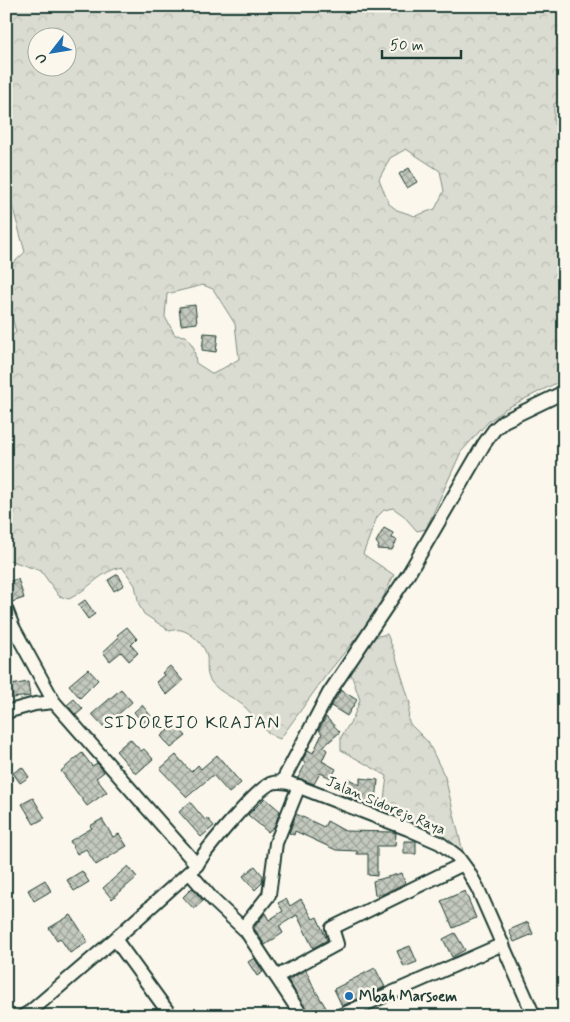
<svg xmlns="http://www.w3.org/2000/svg" width="570" height="1022" viewBox="0 0 570 1022" font-family="Mynerve,sans-serif">
  <style>
    .forest { fill: url(#forest-crowns); stroke: #7d8c82; fill-rule: evenodd }
    .building { fill: url(#building-cross-hatch); stroke: #1f3d34 }
    .lines { fill: none; stroke-linecap: round; stroke-linejoin: round }
    .minor-casing { stroke: #1f3d34; stroke-width: 16 }
    .minor { stroke: #fbf7ec; stroke-width: 12 }
    .poi-dot { fill: #1f6fb2; stroke: #fbf7ec; stroke-width: 2 }
    .labels { text-anchor: middle; stroke-width: 5; stroke-linejoin: round; paint-order: stroke }
    .street-label { font-size: 15px; fill: #1f3d34; stroke: #fbf7ec }
    .poi-label { font-size: 15px; font-weight: bold; fill: #1f3d34; stroke: #fbf7ec; text-anchor: start }
    .quarter-label { font-size: 18px; letter-spacing: 1px; fill: #1f3d34; stroke: #fbf7ec }
  </style>
  <defs>
    <pattern id="forest-crowns" width="20" height="18" patternUnits="userSpaceOnUse" patternTransform="scale(1.25)"><rect width="20" height="18" fill="#dbdcd1"/><path d="M2 6a3 3 0 1 1 6 0M12 15a3 3 0 1 1 6 0" fill="none" stroke="#bcbeb4"/></pattern>
    <pattern id="building-cross-hatch" width="8" height="8" patternUnits="userSpaceOnUse" patternTransform="scale(1.25)"><rect width="8" height="8" fill="#c4c9be"/><path d="M0 0l8 8M0 8l8-8" fill="none" stroke="#9fa49b"/></pattern>
  </defs>
  <rect width="100%" height="100%" fill="#fbf7ec"/>
  <filter id="ink" filterUnits="userSpaceOnUse"><feTurbulence type="fractalNoise" baseFrequency=".02" numOctaves="2"/><feDisplacementMap in="SourceGraphic" scale="10" xChannelSelector="R" yChannelSelector="G"/><feConvolveMatrix kernelMatrix="1 2 1 2 8 2 1 2 1" color-interpolation-filters="sRGB"/></filter>
  <g filter="url(#ink)">
    <path class="forest" d="M6,6H564V98L554,104V124L564,132V379L505,409L488,422L461,452L426,529L417,531L403,515L393,508L384,510L377,517L363,554L394,575L374,616L327,674L280,739C264,734 257,719 246,708C236,698 220,693 212,683C205,674 208,666 207,657C206,646 191,632 181,630C177,629 173,630 170,631L144,614L139,605L135,585L122,567C102,570 88,590 69,599L59,596L41,571L6,559V342L16,332L6,295V270L25,252L12,205L6,203ZM38,38H68V68H38ZM406,149L440,171L444,191L435,209L415,216L397,210L389,204L379,179L390,158ZM203,285L213,289L235,324L239,359L213,374L196,363L194,348L186,336L175,335L165,317L167,294Z
      M387,634L394,651L410,703L408,720L411,725L428,742L445,777L463,852L423,830L381,810L384,800L387,776L341,750V737L353,718L360,700L351,674L363,650L374,637Z"/>
    <path class="building" d="M409,168L417,182L407,188L399,174Z
      M195,305L197,323L181,325L179,307Z
      M204,333L218,334L216,352L202,350Z
      M384,528L393,533L392,538L397,540L392,550L377,549L379,546L376,542Z
      M118,574L124,585L114,591L108,580Z
      M18,579L24,598L12,602L6,582Z
      M85,600L95,614L88,619L78,605Z
      M127,627L137,639L131,645L138,653L129,661L121,652L110,661L103,652L119,637L117,635Z
      M170,666L183,681L167,695L156,682L164,675L162,673Z
      M88,669L98,680L80,698L69,685Z
      M28,682L30,696L13,698L11,685Z
      M121,689L132,702L104,727L92,714Z
      M341,690L357,700L347,716L331,706Z
      M74,699L83,709L76,715L67,705Z
      M142,705L151,716L143,723L134,712Z
      M326,717L340,732L323,747L327,750L322,761L336,769L331,778L320,773L314,784L298,778L306,763L302,761L308,750L313,753L322,734L319,730Z
      M175,724L186,736L171,748L161,736Z
      M130,739L141,751L144,749L153,759L136,774L116,751Z
      M82,753L92,766L97,763L104,772L96,778L107,792L87,806L61,771Z
      M176,755L191,772L198,765L201,769L217,755L241,783L229,793L213,775L187,797L160,769Z
      M22,767L29,777L20,783L13,773Z
      M347,778L360,785V778L378,780L376,802L354,800L340,793Z
      M33,798L45,818L34,824L22,804Z
      M265,798L280,811L274,827L268,832L248,815Z
      M190,802L205,820L207,818L214,826L201,837L179,812Z
      M296,814L324,827L327,821L345,831L393,832L396,833L395,846H377V876L368,875V854H357V851L336,850L295,831L294,835L289,833Z
      M102,819L113,837L119,834L127,846L96,865L86,849L77,854L70,841L92,828L90,826Z
      M404,841H416V854H404Z
      M128,866L137,877L112,899L103,888Z
      M255,866L263,876L262,883L255,890L243,876Z
      M82,871L89,882L74,891L67,880Z
      M402,873L405,883L383,894L375,895L373,881Z
      M45,880L51,891L34,901L28,890Z
      M192,888L203,901L194,909L183,897Z
      M465,891L476,918L453,928L441,901Z
      M286,899L290,906L301,899L313,919L317,917L327,940L313,948L297,915L279,926L283,933L265,945L254,928L265,913L269,920L283,911L278,903Z
      M71,915L88,942L70,953L60,938L57,940L49,928Z
      M528,922L533,934L514,942L509,930Z
      M455,933L465,950L452,957L443,939Z
      M410,946L417,962L404,967L397,951Z
      M254,958L263,972L257,976L248,962Z
      M375,968L385,987L342,1006L334,989Z
      M306,970L314,988L331,1016H310L288,980Z"/>
    <g class="lines">
      <defs>
        <path id="minor" d="M6,609L13,627L54,702
          M6,712L35,704L54,702L197,865C205,850 256,790 270,784C276,781 283,782 289,783L408,829L440,843L457,856L468,871L478,889L534,1016
          M282,782L329,693L409,573L484,444L494,430L504,421L564,392
          M189,872L214,901L246,931L302,1016
          M243,928L269,895L276,843L299,786
          M115,939L171,1016
          M276,977L337,944L332,928L463,864
          M23,1016L31,1011L115,939L197,865
          M339,1016L503,944"/>
      </defs>
      <use href="#minor" class="minor-casing"/>
      <use href="#minor" class="minor"/>
    </g>
  </g>
  <circle class="poi-dot" cx="349" cy="996" r="5"/>
  <g class="labels">
    <g class="street-label">
      <text transform="translate(386 805) rotate(23)" y="5">Jalan Sidorejo Raya</text>
    </g>
    <g class="poi-label">
      <text x="359" y="1001">Mbah Marsoem</text>
    </g>
    <g class="quarter-label">
      <text x="192" y="728">SIDOREJO KRAJAN</text>
    </g>
  </g>
  <rect width="570" height="1022" fill="none" stroke="#fbf7ec" stroke-width="25"/>
  <rect x="12" y="12" width="545" height="997" fill="none" stroke="#1f3d34" stroke-width="2" filter="url(#ink)"/>
  <g transform="translate(52 52) rotate(239)"><circle r="24" fill="#fbf7ec" stroke="#a3ada2"/>
  <path d="M0-4L9 19L0 12L-9 19Z" fill="#1f6fb2"/>
  <text y="-8" font-size="14" font-weight="bold" text-anchor="middle" fill="#1f3d34">U</text>
  </g>
  <path d="M382 50v8h79v-8" fill="none" stroke="#1f3d34" stroke-width="2.5"/>
  <text x="390" y="50" font-size="15" fill="#1f3d34" stroke="#fbf7ec" stroke-width="4" paint-order="stroke">50 m</text>
</svg>
